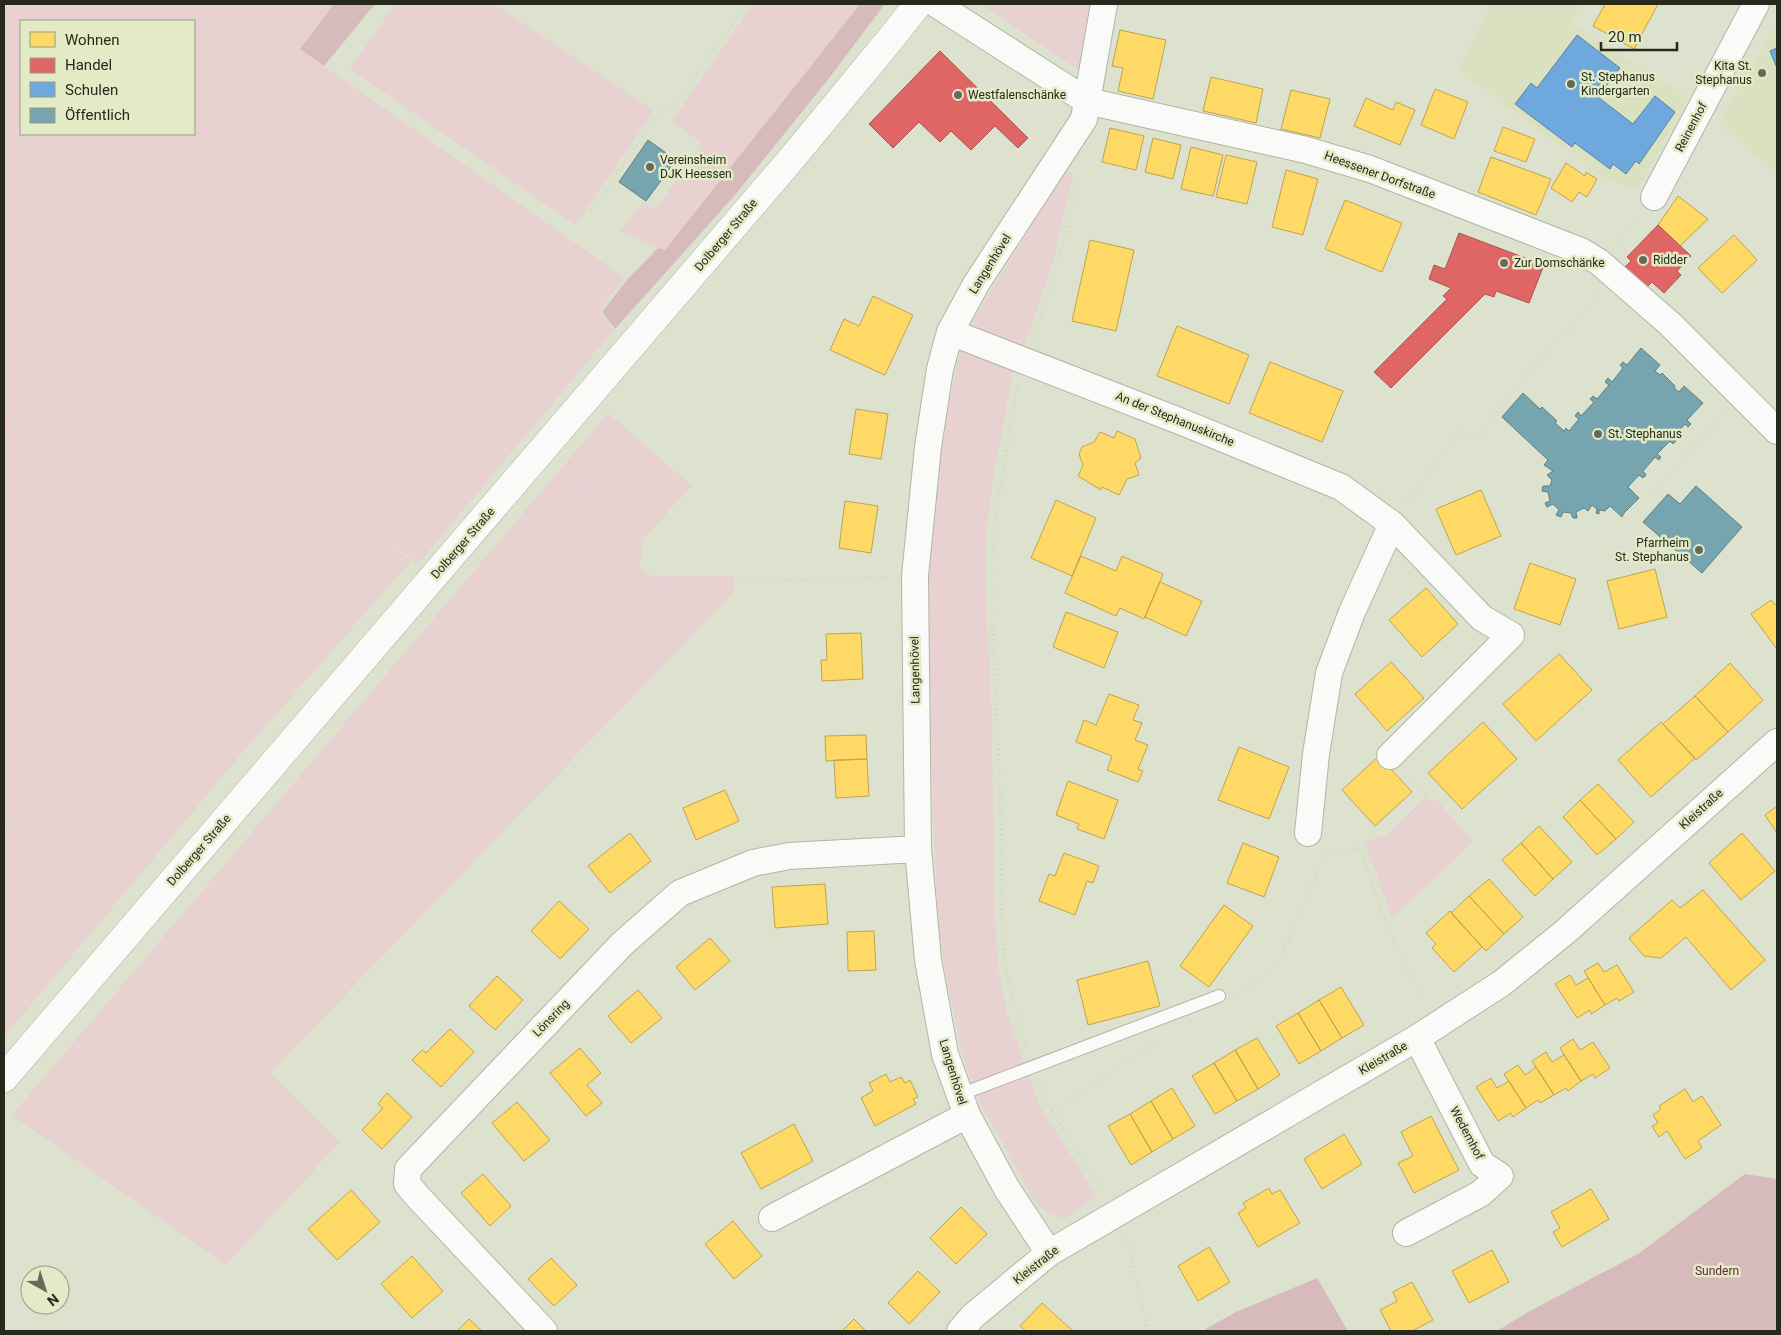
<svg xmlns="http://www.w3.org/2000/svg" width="1781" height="1335" viewBox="0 0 1781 1335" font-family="Roboto,sans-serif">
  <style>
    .built { fill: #dae1c1 }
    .green { fill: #e7d2d1; fill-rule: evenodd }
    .forest { fill: #d6babc }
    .homes { fill: #ffd966; stroke: #bea450 }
    .shops { fill: #e06666; stroke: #a85450 }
    .schools { fill: #6fa8dc; stroke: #5982a2 }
    .public { fill: #76a5af; stroke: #5e8083 }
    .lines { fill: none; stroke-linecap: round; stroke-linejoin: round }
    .lane-casing { stroke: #b2b5a6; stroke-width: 14 }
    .street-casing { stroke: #b2b5a6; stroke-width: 28 }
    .secondary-casing { stroke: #b2b5a6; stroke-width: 29 }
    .path { stroke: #d2d4cd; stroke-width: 3; stroke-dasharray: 1 4; stroke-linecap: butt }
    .lane { stroke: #fafbf8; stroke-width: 12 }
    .street { stroke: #fafbf8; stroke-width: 26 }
    .secondary { stroke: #fafbf8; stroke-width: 28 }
    .poi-dot { fill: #666a5a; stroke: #e2eac6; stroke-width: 2 }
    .labels { text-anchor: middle; stroke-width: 5; stroke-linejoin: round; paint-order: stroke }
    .poi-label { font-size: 12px; fill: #26291c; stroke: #e2eac6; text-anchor: start }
    .street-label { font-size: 12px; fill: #26291c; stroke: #e2eac6 }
    .park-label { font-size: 12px; fill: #662441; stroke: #e2eac6 }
  </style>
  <rect width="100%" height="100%" fill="#dde2ce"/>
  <path class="built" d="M1491,4H1582L1572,24L1688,97L1638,189L1607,180L1457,70Z
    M1777,23V174L1718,123Z"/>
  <path class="green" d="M4,4H334L300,49L625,278L599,311L614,330L418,564L376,531L411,561L243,752L4,1037ZM21,21H194V134H21Z
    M395,4H494L654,111L575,225L350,69Z
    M753,4H860L665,250L620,232L643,202L655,210L702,144L672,121Z
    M981,4H1097L1084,74Z
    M1065,172L1073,173L1054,258L1026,341L1013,373L994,473L986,534V601L991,695L995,919L998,966L1007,1013L1039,1105L1097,1197L1063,1219L1046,1212L1035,1201L980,1102L964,1061L945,973L939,929L934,838L926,623L928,551L938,464L958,359L974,318Z
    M608,413L692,486L642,540L640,569L653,576H733L735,591L270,1073L340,1142L226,1265L12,1115Z
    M1424,799L1438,801L1473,842L1392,918L1365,842L1388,834Z"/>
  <path class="forest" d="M334,4H375L324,66L300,49Z
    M860,4H885L830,77L735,195L615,329L602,312L627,280L658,248L665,250Z
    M1745,1174L1777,1179V1331H1497L1528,1312L1638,1254Z
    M1317,1278L1348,1331H1202L1236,1312Z"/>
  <path class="homes" d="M1605,4H1658L1634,49L1593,26Z
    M1120,30L1166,40L1153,99L1118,91L1123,68L1112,66Z
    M1211,77L1263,89L1256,123L1203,111Z
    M1435,89L1468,102L1454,139L1421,125Z
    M1291,90L1330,99L1320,138L1281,129Z
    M1366,98L1393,110L1396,102L1415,110L1400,145L1354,126Z
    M1503,127L1535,139L1526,162L1494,151Z
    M1110,128L1144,136L1136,170L1102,162Z
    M1153,138L1181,145L1173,179L1145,172Z
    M1191,147L1223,155L1213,196L1181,189Z
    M1226,155L1257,162L1247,204L1216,197Z
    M1491,157L1551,179L1536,215L1478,192Z
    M1566,163L1585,176L1586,172L1597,179L1587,197L1579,192L1572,202L1551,188Z
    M1286,170L1318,179L1303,235L1272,227Z
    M1678,196L1708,219L1680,246L1658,225Z
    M1345,200L1402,223L1382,272L1325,249Z
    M1734,235L1757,260L1722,293L1698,268Z
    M1090,240L1134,250L1116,331L1072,321Z
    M873,296L913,315L885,375L830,350L844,319L859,326Z
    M1177,326L1249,355L1229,404L1157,376Z
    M1270,362L1343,391L1322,442L1249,413Z
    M856,409L888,414L881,459L849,454Z
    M1117,431L1135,439L1141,458L1135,463L1139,475L1127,479L1119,495L1102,487L1101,490L1078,476L1083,465L1079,454L1082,447L1094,442L1100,432L1114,438Z
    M1481,490L1501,536L1456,555L1436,509Z
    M1056,500L1096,518L1072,576L1031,558Z
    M845,501L878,506L871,553L839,548Z
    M1081,556L1116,571L1122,556L1163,574L1144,619L1120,608L1116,616L1065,593Z
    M1530,563L1576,579L1560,625L1514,609Z
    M1655,569L1667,617L1619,629L1607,581Z
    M1160,582L1202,601L1186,636L1145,617Z
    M1426,588L1458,624L1422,657L1389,620Z
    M1771,600L1775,605L1777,603V649L1751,614Z
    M1066,612L1118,632L1104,668L1053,647Z
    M861,633L863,679L822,681L821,660H827L826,634Z
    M1559,654L1592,690L1536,741L1503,704Z
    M1391,662L1424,698L1387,731L1355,694Z
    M1730,663L1763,700L1728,732L1695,696Z
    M1109,694L1139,705L1133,720L1142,723L1135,740L1148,745L1138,769L1143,771L1138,782L1107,770L1112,756L1076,742L1084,720L1096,725Z
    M1695,696L1728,732L1696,760L1663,724Z
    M1483,722L1517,759L1462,809L1428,773Z
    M1661,722L1695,758L1651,797L1618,760Z
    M866,735L867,759L826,761L825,736Z
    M1239,747L1289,767L1269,819L1218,800Z
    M1379,756L1412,792L1375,826L1342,790Z
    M867,759L869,796L836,798L834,760Z
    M1068,781L1118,800L1104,839L1077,829L1079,824L1056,815Z
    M1598,784L1634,822L1616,839L1580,800Z
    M725,790L739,821L696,840L683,808Z
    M1580,800L1616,839L1597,855L1563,817Z
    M1777,806V833L1765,815Z
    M1539,826L1572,862L1553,879L1521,843Z
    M630,833L651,861L610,893L588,866Z
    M1742,833L1775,871L1741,900L1709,863Z
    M1243,843L1279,857L1264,897L1227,883Z
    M1521,843L1553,879L1535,896L1502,860Z
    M1064,853L1099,866L1093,883L1087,881L1075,915L1039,901L1049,874L1055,876Z
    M1489,879L1523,917L1504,934L1469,896Z
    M825,884L828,924L775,928L772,887Z
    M1703,890L1765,960L1731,990L1686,937L1661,958L1644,956L1629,938L1672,900L1680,908Z
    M1469,896L1504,934L1486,951L1451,913Z
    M559,901L589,929L560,959L531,931Z
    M1224,905L1253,926L1209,987L1180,966Z
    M1450,911L1482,947L1454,972L1432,948L1436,944L1426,933Z
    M874,931L876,970L848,971L847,932Z
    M710,938L730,961L695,990L676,967Z
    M1148,961L1160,1006L1088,1025L1077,980Z
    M1598,963L1604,972L1617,965L1634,992L1619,1001L1617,998L1605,1005L1584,971Z
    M1570,975L1576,985L1588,978L1605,1005L1591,1014L1590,1010L1577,1018L1555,984Z
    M497,976L523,1000L495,1030L469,1006Z
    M1341,987L1364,1025L1342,1038L1319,1000Z
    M638,990L662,1018L631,1043L608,1016Z
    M1319,1000L1342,1038L1321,1051L1298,1013Z
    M1298,1013L1321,1051L1299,1064L1276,1026Z
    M450,1029L474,1052L441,1087L412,1060L422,1050L426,1053Z
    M1257,1038L1280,1075L1258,1089L1235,1050Z
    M1573,1039L1580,1050L1593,1042L1610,1068L1595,1078L1593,1074L1581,1081L1560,1048Z
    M580,1048L601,1073L587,1085L602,1103L586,1116L550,1073Z
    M1235,1050L1258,1089L1237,1101L1214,1063Z
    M1546,1052L1552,1062L1564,1055L1581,1081L1568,1091L1566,1088L1554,1095L1532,1061Z
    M1214,1063L1237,1101L1215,1114L1192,1076Z
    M1518,1065L1525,1075L1536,1067L1554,1095L1540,1103L1538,1100L1526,1108L1504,1074Z
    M886,1074L890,1082L901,1077L905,1083L910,1080L918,1097L913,1099L916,1104L875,1126L861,1098L873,1091L869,1083Z
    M1491,1078L1497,1088L1509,1081L1526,1108L1513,1117L1511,1113L1498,1121L1476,1087Z
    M1172,1088L1195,1126L1173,1139L1151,1101Z
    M1685,1089L1693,1102L1702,1096L1721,1125L1698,1141L1702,1148L1685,1159L1667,1131L1659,1137L1652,1126L1658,1123L1653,1115L1661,1109L1659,1106Z
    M387,1093L412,1117L382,1149L362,1130L383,1108L378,1104Z
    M1151,1101L1173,1139L1152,1152L1130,1114Z
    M517,1102L550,1140L524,1161L492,1123Z
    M1130,1114L1152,1152L1131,1165L1108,1126Z
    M1431,1116L1459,1170L1414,1193L1398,1163L1413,1156L1401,1132Z
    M794,1124L813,1161L761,1189L741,1153Z
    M1344,1134L1362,1164L1322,1189L1304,1159Z
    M483,1174L511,1206L490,1226L461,1193Z
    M1269,1188L1272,1194L1280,1190L1300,1223L1258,1247L1238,1213L1246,1208L1243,1203Z
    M1591,1189L1609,1219L1562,1247L1553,1232L1560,1228L1551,1212Z
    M351,1190L380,1222L337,1260L308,1229Z
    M961,1207L987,1234L956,1264L930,1238Z
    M733,1221L762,1256L734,1279L705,1244Z
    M1209,1247L1230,1282L1198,1301L1178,1266Z
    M1492,1250L1509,1282L1469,1303L1452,1271Z
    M412,1256L443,1291L412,1318L381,1284Z
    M551,1258L577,1285L554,1306L528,1279Z
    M918,1271L940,1292L909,1324L888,1303Z
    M1412,1282L1433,1320L1412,1331H1391L1380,1310L1397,1301L1393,1292Z
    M1042,1303L1073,1331H1026L1020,1326Z
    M469,1319L482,1331H457Z
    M854,1319L866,1331H842Z"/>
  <path class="shops" d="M940,51L1028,138L1018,148L995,126L971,150L951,131L940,142L919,122L893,148L869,124Z
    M1658,225L1691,256L1677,271L1681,275L1664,293L1652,282L1646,288L1625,267L1631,261L1627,257Z
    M1459,233L1544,265L1529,303L1496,291L1494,297L1485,294L1391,388L1374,372L1447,299L1443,296L1451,288L1429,279L1434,265L1445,269Z"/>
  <path class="schools" d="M1577,35L1620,68L1598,97L1633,124L1655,96L1675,112L1639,164L1636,161L1626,174L1613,164L1610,169L1575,143L1572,147L1515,104L1531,83L1537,88Z
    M1777,48V68L1770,51Z"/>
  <path class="public" d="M648,140L676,160L646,201L619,182Z
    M1641,348L1660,365L1655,371L1660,375L1662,373L1675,386L1674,388L1679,392L1684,386L1703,403L1687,420L1691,424L1688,427L1685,424L1672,438L1676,441L1673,444L1670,441L1657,454L1661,457L1659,460L1655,457L1643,471L1646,475L1643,478L1639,475L1628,487L1639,498L1624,513L1622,517L1610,506L1605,511L1599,510V514L1596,513L1597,509L1592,505L1588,511L1584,508L1576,512L1577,518H1573L1571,513L1563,512L1561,517L1556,515L1559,510L1553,504L1547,507L1545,503L1550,501L1548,492L1542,491L1543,486H1550L1552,480L1547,475L1553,471L1544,465L1548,460L1502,417L1523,393L1540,409L1542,407L1557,421L1555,423L1564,431L1566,428L1569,431L1579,419L1575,416L1578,412L1581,416L1594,402L1590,399L1593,396L1597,399L1609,385L1605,382L1608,378L1612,382L1623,368L1620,365L1623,362L1627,365Z
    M1696,486L1742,527L1702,573L1643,522L1668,494L1680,504Z"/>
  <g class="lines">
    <defs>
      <path id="lane" d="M959,1095L1219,996"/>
      <path id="street" d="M936,4L1087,101L1306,150L1370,169L1581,251L1599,262L1670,324L1777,431
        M1654,197L1756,4
        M950,332L1182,422L1341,487L1392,524L1352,612L1329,673L1316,754L1308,833
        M1390,756L1511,635L1482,618L1392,524
        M772,1218L967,1115
        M1406,1233L1480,1194L1500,1176L1482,1164L1417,1038
        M1049,1253L1007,1189L967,1115L945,1054L928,960L918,849L915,576L928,447L940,369L950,332L976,284L1084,119L1104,4
        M544,1331L418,1197L407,1184L408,1169L622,944L680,893L753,863L789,856L918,849
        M960,1331L973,1316L1049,1253L1417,1038L1502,983L1565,932L1777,742"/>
      <path id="secondary" d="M4,1078L793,157L892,37L918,4"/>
    </defs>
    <use href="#lane" class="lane-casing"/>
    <use href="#street" class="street-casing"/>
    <use href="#secondary" class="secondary-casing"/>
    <path class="path" d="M591,211L662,108L677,103L747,4
      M1616,243L1638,217
      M1034,337L1069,222L1075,182
      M1017,386L997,508L992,557V615L1001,803V918L1006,968L1026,1049
      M4,425L64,439L117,455L176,489L248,547L299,491L307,486L317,487L408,566
      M568,461C594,481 591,521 605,549C614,565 635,577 651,584L889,577
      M1653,493L1724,413
      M1407,504L1461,430L1478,440C1510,385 1558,344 1599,294
      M587,631L606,615L650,584
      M4,832L248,547
      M1359,848L1390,835L1427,797L1406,774
      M1236,993L1277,966L1325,854L1359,848C1369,867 1372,887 1379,906C1392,940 1408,972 1425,1003
      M1040,1083L1052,1111L1103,1192
      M1052,1111L1157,1042
      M240,1153L208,1189L155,1150L147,1137V1124L157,1102L205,1046L292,973L326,937L497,733L566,659L587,631L601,577L605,549
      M1126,1237L1148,1331"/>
    <use href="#lane" class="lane"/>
    <use href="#street" class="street"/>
    <use href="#secondary" class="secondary"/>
  </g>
  <g class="poi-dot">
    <circle cx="1762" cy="73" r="5"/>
    <circle cx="1571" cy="84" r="5"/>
    <circle cx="958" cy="95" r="5"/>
    <circle cx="650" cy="167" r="5"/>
    <circle cx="1643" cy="260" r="5"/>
    <circle cx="1504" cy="263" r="5"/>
    <circle cx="1598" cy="434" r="5"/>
    <circle cx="1699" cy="550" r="5"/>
  </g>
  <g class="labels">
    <g class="poi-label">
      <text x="1752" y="70" text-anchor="end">Kita St.<tspan x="1752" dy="14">Stephanus</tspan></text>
      <text x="1581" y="81">St. Stephanus<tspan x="1581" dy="14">Kindergarten</tspan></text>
      <text x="968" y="99">Westfalenschänke</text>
      <text x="660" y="164">Vereinsheim<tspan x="660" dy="14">DJK Heessen</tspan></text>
      <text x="1653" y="264">Ridder</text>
      <text x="1514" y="267">Zur Domschänke</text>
      <text x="1608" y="438">St. Stephanus</text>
      <text x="1689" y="547" text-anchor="end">Pfarrheim<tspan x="1689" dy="14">St. Stephanus</tspan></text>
    </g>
    <g class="street-label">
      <text transform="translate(1691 127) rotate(-62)" y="4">Reinenhof</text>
      <text transform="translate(1380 175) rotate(20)" y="4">Heessener Dorfstraße</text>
      <text transform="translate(726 235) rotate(-50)" y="4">Dolberger Straße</text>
      <text transform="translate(990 264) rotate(-58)" y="4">Langenhövel</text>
      <text transform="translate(1175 419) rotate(22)" y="4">An der Stephanuskirche</text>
      <text transform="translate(463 543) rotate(-49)" y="4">Dolberger Straße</text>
      <text transform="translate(915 670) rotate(-91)" y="4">Langenhövel</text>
      <text transform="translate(1701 809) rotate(-42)" y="4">Kleistraße</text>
      <text transform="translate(199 850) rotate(-49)" y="4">Dolberger Straße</text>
      <text transform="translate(551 1018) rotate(-46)" y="4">Lönsring</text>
      <text transform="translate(1383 1058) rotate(-30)" y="4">Kleistraße</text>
      <text transform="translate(953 1072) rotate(73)" y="4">Langenhövel</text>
      <text transform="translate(1467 1133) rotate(62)" y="4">Wedemhof</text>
      <text transform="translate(1036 1265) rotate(-38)" y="4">Kleistraße</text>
    </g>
    <g class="park-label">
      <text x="1717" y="1275">Sundern</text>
    </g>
  </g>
  <rect width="1781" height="1335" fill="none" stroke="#26291c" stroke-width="10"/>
  <rect x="20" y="20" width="175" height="115" fill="#e2eac6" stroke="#979d82"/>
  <rect x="30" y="32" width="25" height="15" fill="#ffd966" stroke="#979d82"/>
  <text x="65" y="45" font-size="15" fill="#26291c">Wohnen</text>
  <rect x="30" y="58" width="25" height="15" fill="#e06666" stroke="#979d82"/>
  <text x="65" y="70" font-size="15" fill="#26291c">Handel</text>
  <rect x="30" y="82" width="25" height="15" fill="#6fa8dc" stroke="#979d82"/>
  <text x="65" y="95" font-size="15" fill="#26291c">Schulen</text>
  <rect x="30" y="108" width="25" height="15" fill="#76a5af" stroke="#979d82"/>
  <text x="65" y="120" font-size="15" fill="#26291c">Öffentlich</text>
  <g transform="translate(45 1290) rotate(141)"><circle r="24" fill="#e2eac6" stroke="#979d82"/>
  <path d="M0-4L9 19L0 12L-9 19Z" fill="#666a5a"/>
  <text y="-8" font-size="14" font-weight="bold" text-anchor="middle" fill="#26291c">N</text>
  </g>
  <path d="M1601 42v8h76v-8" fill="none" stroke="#26291c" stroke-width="2.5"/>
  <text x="1608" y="42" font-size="15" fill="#26291c" stroke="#e2eac6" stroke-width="4" paint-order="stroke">20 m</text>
</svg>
